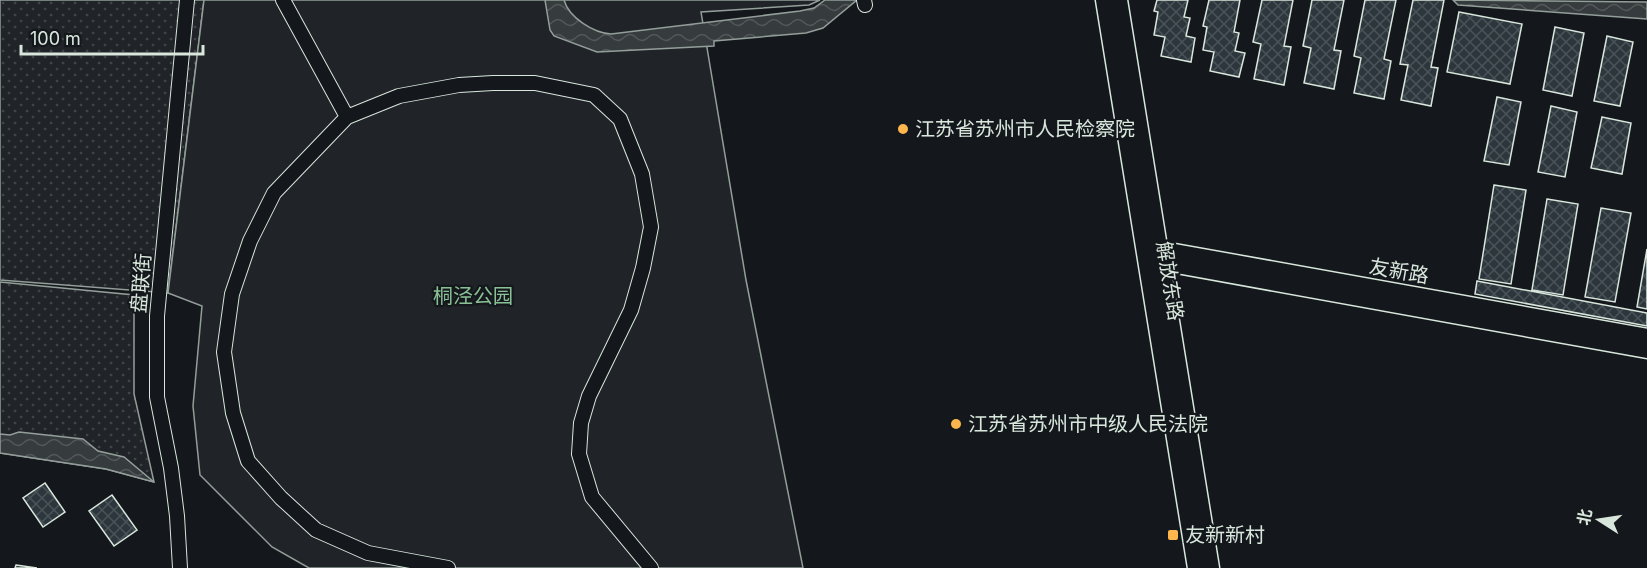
<svg xmlns="http://www.w3.org/2000/svg" width="1647" height="568" viewBox="0 0 1647 568" font-family="Inter,'Noto Sans SC',sans-serif">
  <style>
    .grass { fill: url(#grass-dots); stroke: #939e99; stroke-width: 1.5 }
    .green { fill: #202428; stroke: #939e99; stroke-width: 1.5 }
    .water { fill: url(#water-waves); stroke: #939e99; stroke-width: 1.5 }
    .building { fill: url(#building-cross-hatch); stroke: #d8e6dc; stroke-width: 1.5 }
    .lines { fill: none; stroke-linecap: round; stroke-linejoin: round }
    .minor-casing { stroke: #d8e6dc; stroke-width: 16 }
    .major-casing { stroke: #d8e6dc; stroke-width: 19 }
    .minor { stroke: #14181c; stroke-width: 14 }
    .major { stroke: #14181c; stroke-width: 16 }
    .poi-dot { fill: #ffb74d; stroke: #14181c; stroke-width: 2 }
    .labels { text-anchor: middle; stroke-width: 4.5; stroke-linejoin: round; paint-order: stroke }
    .poi-label { font-size: 20px; fill: #d8e6dc; stroke: #14181c; text-anchor: start }
    .street-label { font-size: 20px; fill: #d8e6dc; stroke: #14181c }
    .park-label { font-size: 20px; fill: #8ac095; stroke: #14181c }
  </style>
  <defs>
    <pattern id="grass-dots" width="8" height="8" patternUnits="userSpaceOnUse" patternTransform="scale(1.5)"><rect width="8" height="8" fill="#202428"/><path d="M2 2h.1M6 6h.1" fill="none" stroke="#404447" stroke-width="1.8" stroke-linecap="round"/></pattern>
    <pattern id="water-waves" width="16" height="10" patternUnits="userSpaceOnUse" patternTransform="scale(1.5)"><rect width="16" height="10" fill="#363b3e"/><path d="M0 5q4-4 8 0t8 0" fill="none" stroke="#525759"/></pattern>
    <pattern id="building-cross-hatch" width="8" height="8" patternUnits="userSpaceOnUse" patternTransform="scale(1.5)"><rect width="8" height="8" fill="#2c363c"/><path d="M0 0l8 8M0 8l8-8" fill="none" stroke="#4a5358"/></pattern>
  </defs>
  <rect width="100%" height="100%" fill="#14181c"/>
  <path class="grass" d="M0,0H204L168,293L0,280Z
    M0,282L134,295V394L154,482L106,469L0,453Z"/>
  <path class="green" d="M204,0H820L809,5L701,12L746,280L803,568H309L272,547L200,475L193,406L202,306L168,293Z"/>
  <path class="water" d="M545,0H564C569,18 594,33 611,34L800,11L814,8L825,0H857L823,28L806,33L714,41V46L597,52L554,36L550,30Z
    M1453,0L1647,2V19L1458,5Z
    M19,432L83,439L98,451L124,457L154,482L106,469L0,453V434L10,435Z"/>
  <path class="building" d="M1157,0H1188L1184,17L1190,18L1186,36L1195,38L1191,62L1161,56L1165,37L1154,35L1158,12L1154,11Z
    M1209,0H1240L1234,32L1239,33L1235,51L1245,53L1239,77L1210,71L1214,52L1203,50L1207,27L1203,26Z
    M1262,0H1293L1284,46L1291,47L1284,85L1254,79L1261,44L1253,42Z
    M1312,0H1344L1334,50L1341,51L1334,89L1304,83L1311,48L1303,46Z
    M1365,0H1396L1384,59L1391,61L1384,99L1354,93L1361,58L1354,56Z
    M1413,0H1444L1431,67L1438,68L1431,106L1401,100L1408,65L1400,64Z
    M1459,12L1522,24L1510,84L1447,72Z
    M1555,27L1584,33L1572,96L1543,90Z
    M1607,36L1633,42L1620,106L1594,101Z
    M1497,97L1521,102L1509,165L1484,161Z
    M1551,106L1577,112L1565,177L1538,172Z
    M1602,117L1631,123L1622,174L1591,168Z
    M1494,185L1526,190L1511,284L1479,279Z
    M1547,199L1578,204L1563,295L1532,290Z
    M1601,208L1631,213L1615,302L1585,297Z
    M1647,249V309L1637,307Z
    M1477,281L1647,313V326L1475,294Z
    M45,483L65,512L43,527L23,498Z
    M112,495L137,530L114,546L89,511Z
    M16,565L37,568H15Z"/>
  <g class="lines">
    <defs>
      <path id="minor" d="M283,0L347,117
        M864,0L865,5
        M180,568L177,516L171,468L157,397V316L187,0
        M448,568L368,553L316,530L281,498L248,461L233,413L224,352L232,294L250,241L274,193L347,117L399,96L459,85L493,83H535L594,95L620,119L642,174L651,227L643,268L631,310L589,396L581,423L579,454L592,497L651,568"/>
      <path id="major" d="M1104,0L1196,568
        M1119,0L1211,568
        M1149,251L1158,249L1647,337
        M1150,264L1160,262L1647,350"/>
    </defs>
    <use href="#minor" class="minor-casing"/>
    <use href="#major" class="major-casing"/>
    <use href="#minor" class="minor"/>
    <use href="#major" class="major"/>
  </g>
  <g class="poi-dot">
    <circle cx="903" cy="129" r="6"/>
    <circle cx="956" cy="424" r="6"/>
    <rect x="1167" y="529" width="12" height="12" rx="3"/>
  </g>
  <g class="labels">
    <g class="poi-label">
      <text x="915" y="136">江苏省苏州市人民检察院</text>
      <text x="968" y="431">江苏省苏州市中级人民法院</text>
      <text x="1185" y="542">友新新村</text>
    </g>
    <g class="street-label">
      <text transform="translate(1399 271) rotate(10)" y="7">友新路</text>
      <text transform="translate(1170 281) rotate(81)" y="7">解放东路</text>
      <text transform="translate(141 283) rotate(-85)" y="7">盘联街</text>
    </g>
    <g class="park-label">
      <text x="473" y="303">桐泾公园</text>
    </g>
  </g>
  <g transform="translate(1599 520) rotate(282)" stroke="#14181c" stroke-width="4.5" paint-order="stroke">
  <path d="M0-4.5L10 22L0 15L-10 22Z" fill="#d8e6dc"/>
  <text y="-9" font-size="16" font-weight="bold" text-anchor="middle" fill="#d8e6dc">北</text>
  </g>
  <path d="M21 45v9h182v-9" fill="none" stroke="#d8e6dc" stroke-width="3"/>
  <text x="30" y="45" font-size="18" fill="#d8e6dc" stroke="#14181c" stroke-width="4.5" paint-order="stroke">100 m</text>
</svg>
